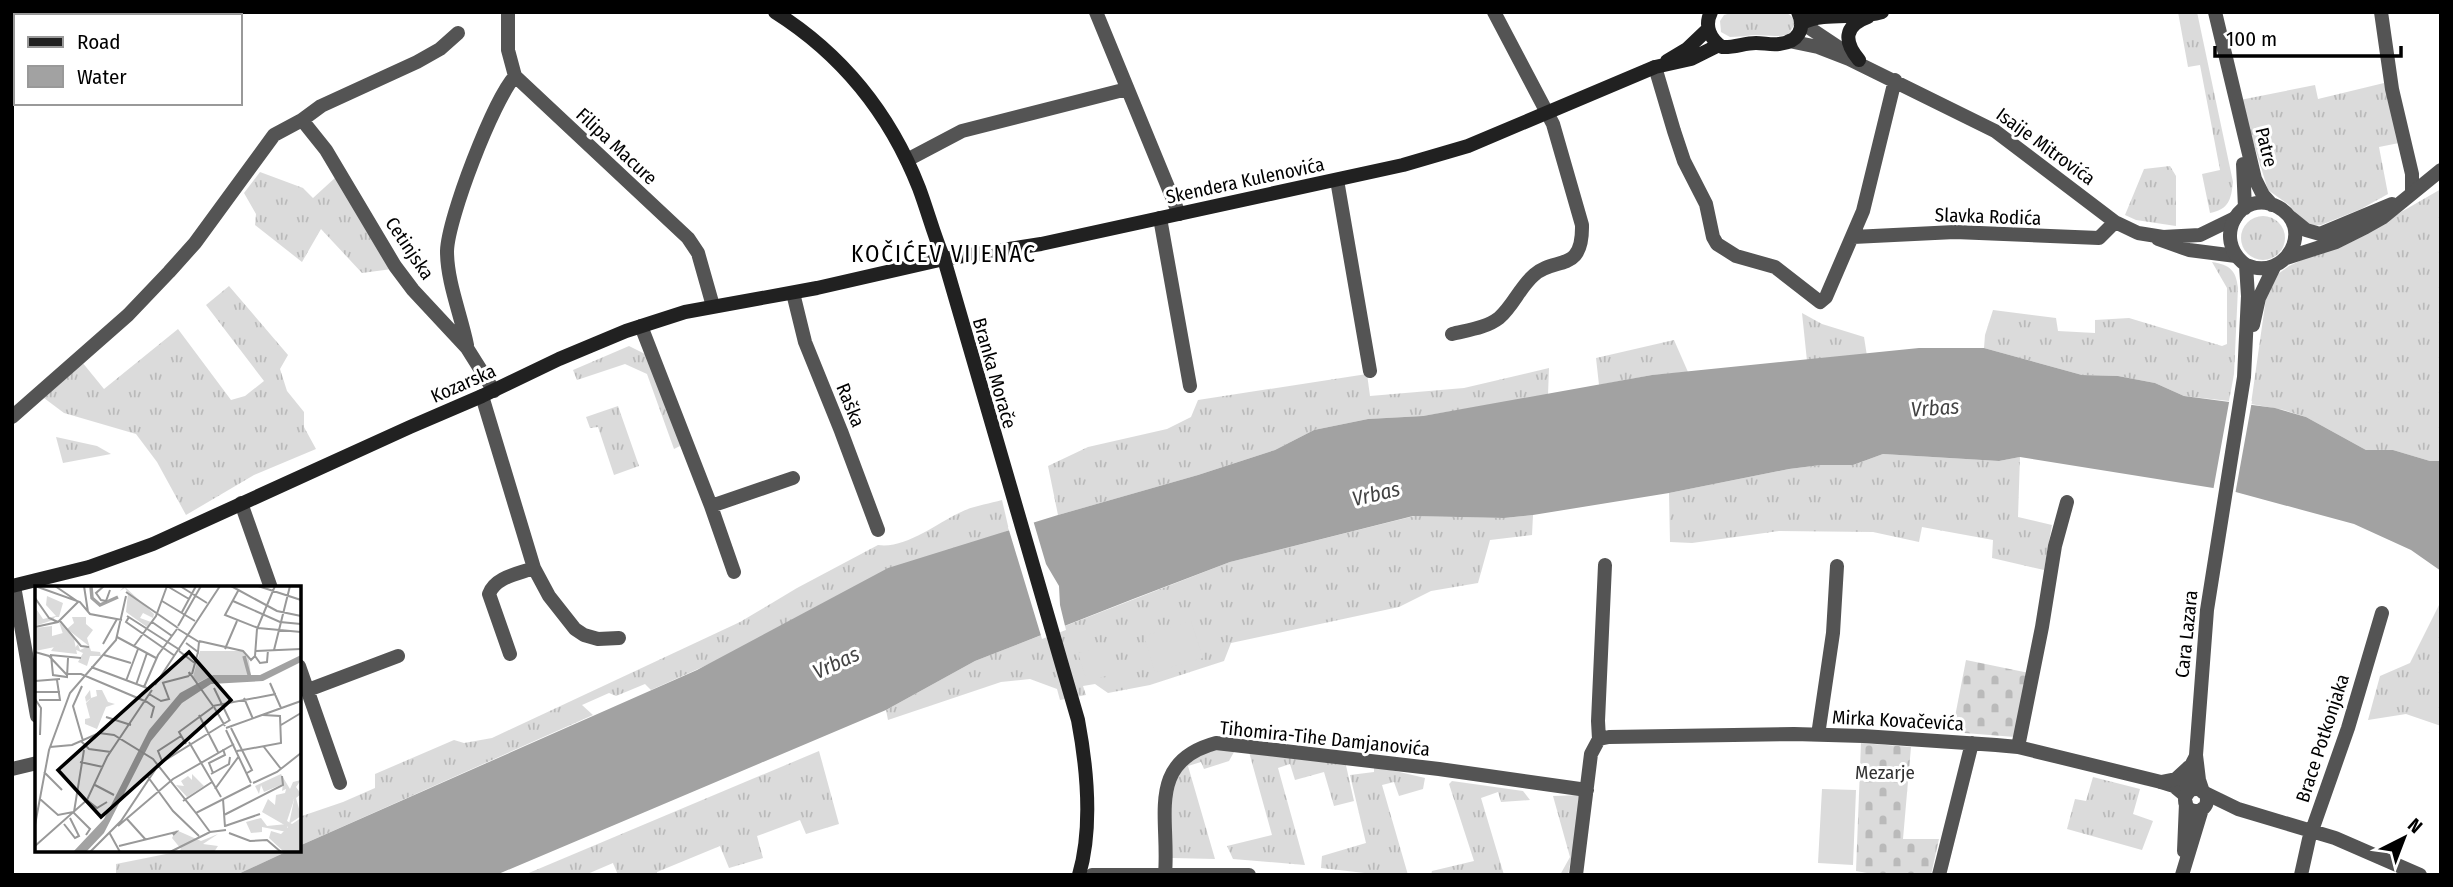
<svg xmlns="http://www.w3.org/2000/svg" width="2453" height="887" viewBox="0 0 2453 887" font-family="'Fira Sans Condensed',sans-serif">
  <style>
    .grass { fill: url(#grass-tufts) }
    .cemetery { fill: url(#cemetery-stones) }
    .pitch { fill: #dbdbdb }
    .water { fill: #a2a2a2 }
    .pier { fill: #fff }
    .lines { fill: none; stroke-linecap: round; stroke-linejoin: round }
    .minor { stroke: #545454; stroke-width: 14 }
    .tertiary { stroke: #545454; stroke-width: 14 }
    .secondary { stroke: #212121; stroke-width: 14 }
    .labels { text-anchor: middle; stroke-width: 6; stroke-linejoin: round; paint-order: stroke }
    .street-label { font-size: 19px; fill: #000; stroke: #fff }
    .park-label { font-size: 19px; fill: #323232; stroke: #fff }
    .water-label { font-size: 21px; font-style: italic; fill: #434343; stroke: #fff }
    .quarter-label { font-size: 23px; letter-spacing: 2px; fill: #000; stroke: #fff }
    .inset-river { fill: none; stroke: #a2a2a2; stroke-width: 3.5 }
    .inset-road { fill: none; stroke: #999; stroke-width: 2 }
    .view { fill: #000; fill-opacity: 0.15; stroke: #000; stroke-width: 3.5 }
    .inset-edge { fill: none; stroke: #000; stroke-width: 3.5 }
  </style>
  <defs>
    <pattern id="grass-tufts" width="24" height="20" patternUnits="userSpaceOnUse" patternTransform="scale(1.75)"><rect width="24" height="20" fill="#dbdbdb"/><path d="M3 7l-1-3M5 7V3M7 7l1-3M15 17l-1-3M17 17v-4M19 17l1-3" fill="none" stroke="#bababa"/></pattern>
    <pattern id="cemetery-stones" width="16" height="16" patternUnits="userSpaceOnUse" patternTransform="scale(1.75)"><rect width="16" height="16" fill="#dbdbdb"/><path d="M2 7V4a2 2 0 0 1 4 0v3zM10 15v-3a2 2 0 0 1 4 0v3z" fill="#bababa"/></pattern>
  </defs>
  <rect width="100%" height="100%" fill="#fff"/>
  <path class="grass" d="M1770,12C1781,12 1791,10 1795,23L1789,34C1775,39 1760,33 1746,36H1751L1730,37L1721,32L1720,21L1724,15C1739,10 1755,17 1770,12Z
    M2178,12H2197L2233,182C2231,200 2229,209 2210,213L2202,174L2220,170L2200,65L2188,67Z
    M2384,83L2399,143L2379,147L2388,194L2361,209L2321,225L2313,226L2302,220L2289,205L2268,190L2240,100L2315,85L2318,99Z
    M2170,166L2176,176V226L2136,220L2125,215L2144,169Z
    M260,172L303,188L313,198L336,177L392,269L362,273L321,229L302,262L255,225L256,214L244,193Z
    M2441,189V461H2430L2393,450H2366L2306,417L2284,410L2251,404L2267,291L2275,276L2289,266L2389,219Z
    M2241 238a22 22 0 1 1 44 0a22 22 0 1 1-44 0Z
    M2212,262C2230,265 2236,270 2238,288L2234,374L2229,401L2184,396L2155,383L2118,376L2082,375L1984,348L1985,335L1993,310L2056,318L2058,331L2095,333V320L2129,318L2222,346L2227,344V288Z
    M229,286L288,355L280,369L287,391L304,412V427L316,449L254,475L186,515L157,462L136,434L64,413L44,398L82,362L104,389L178,329L231,400L245,396L264,381L206,305Z
    M1802,313L1822,324L1864,337L1867,356L1807,361Z
    M1674,340L1688,372L1652,375L1599,385L1596,358Z
    M629,346L647,355L682,445L674,449L647,374L625,364L577,380L573,370Z
    M1549,368L1548,395L1423,416L1368,419L1314,430L1275,450L1198,475L1058,515L1048,466L1088,447L1167,429L1191,417L1198,400L1367,374L1370,396L1464,388Z
    M618,406L639,466L614,475L598,427L590,428L586,417Z
    M56,437L97,446L111,454L63,463Z
    M1883,454L1999,461L2020,457L2018,517L2052,525L2044,570L1992,558L1993,540L1922,527L1919,542L1873,532L1779,531L1692,543L1670,542L1669,493L1789,469L1821,465H1853Z
    M1002,500L1009,530L651,690L645,684L616,696L609,693L582,705L593,715L299,846V817L343,802L375,788V774L454,740L464,743L492,738L740,622L797,588L878,545C905,549 936,524 959,513C972,506 988,504 1002,500Z
    M1533,515L1532,535L1490,540L1478,583L1431,591L1399,607L1231,643L1224,661L1150,685L1108,693L1095,684L1083,686L1086,695L1060,700L1057,689L1030,679L1001,682L888,720L886,710L975,661L1230,562L1414,516L1504,518Z
    M2441,601V726L2406,714L2368,720L2380,676L2410,663Z
    M1226,749L1234,752L1229,761L1204,769L1201,762L1188,766L1215,859L1172,858C1170,808 1160,754 1226,749Z
    M819,751L839,824L806,834L800,820L757,836L763,858L729,868L720,846L657,872V875H618L613,863L585,875H524Z
    M1249,752L1345,761L1354,801L1334,806L1324,772L1295,780L1290,764L1278,768L1305,865L1233,859L1227,846L1272,835Z
    M1374,766L1425,778L1423,789L1399,796L1394,782L1382,785L1408,875H1382L1321,868L1322,856L1366,843L1350,775L1374,772Z
    M2093,777L2140,789L2133,814L2153,821L2142,850L2067,829L2075,799L2086,801Z
    M1452,781L1523,791L1530,800L1501,802L1498,792L1481,798L1504,875H1431L1432,871L1474,861L1449,784Z
    M1583,795L1568,875H1560L1570,857L1553,796Z
    M186,850H290L236,875H116V864Z"/>
  <path class="cemetery" d="M1966,660L2029,673L2015,737L1952,732Z
    M1861,743L1911,747L1903,839H1939L1931,875H1878L1856,871Z"/>
  <path class="pitch" d="M1191,621L1203,658L1155,672L1144,636Z
    M1107,645L1115,673L1087,682L1078,653Z
    M1822,789L1856,790L1853,865L1818,863Z"/>
  <path class="water" d="M1919,348H1984L2082,375L2118,376L2155,383L2184,396L2275,408L2306,417L2366,450H2393L2430,461H2441V571L2411,550L2354,524L2232,491L2020,457L1999,461L1883,454L1853,465H1821L1789,469L1669,493L1533,515L1504,518L1413,516L1230,562L1133,599L975,661L886,710L496,875H236L290,850H299V846L697,670L888,568L1058,515L1198,475L1275,450L1314,430L1368,419L1423,416L1652,375Z"/>
  <path class="pier" d="M2230,397L2252,401L2235,495L2213,491Z
    M1033,520L1046,564L1059,586L1060,605L1066,630L1042,639L1008,527Z"/>
  <g class="lines">
    <path class="minor" d="M508,12V50L515,76L688,238L698,253L713,306
      M1096,12L1179,214
      M2381,12L2392,89L2412,174V193
      M1802,23L1841,49
      M1789,41L1818,47L1849,59L1995,131L2115,222L2138,233L2163,237L2200,235L2235,218
      M1655,67L1674,131L1684,161L1706,204L1713,237L1717,244L1736,256L1775,267L1820,302L1826,297L1863,211L1895,80
      M302,120L326,150L395,266L413,290L467,348L494,391
      M907,160L962,131L1127,89
      M1337,180L1370,371
      M1160,218L1190,386
      M1853,237L1955,232L2099,238L2115,222
      M2158,239L2189,250L2236,256
      M793,293L805,342L841,431L878,530
      M641,326L711,506L734,572
      M1452,334C1468,330 1486,328 1499,318C1513,306 1520,287 1534,275C1555,256 1583,274 1582,225L1553,124L1494,12
      M467,345C461,315 447,282 447,251C448,218 493,101 515,76
      M482,396L534,568L549,596L575,629L584,635L598,639L619,638
      M12,417L128,315L169,272L195,243L274,135L302,120L321,106L417,62L440,49L458,33
      M241,503L271,588
      M711,506L793,478
      M14,586L37,716
      M510,654L489,594C495,577 518,574 534,568
      M299,666L340,783
      M308,690L398,656
      M1818,735L1833,633L1837,566
      M1599,739L1598,721L1605,565
      M2018,747L2042,627L2055,546L2067,502
      M12,769L37,763
      M2203,792L2238,809L2335,838L2420,875
      M1165,874C1170,819 1145,762 1216,743L1439,769L1587,790
      M1092,875H1249
      M1576,875L1591,754L1599,739L1609,737L1794,734L1863,736L1996,745L2018,747L2161,782L2174,786L2186,796
      M1939,875L1972,743
      M2301,875L2309,839L2348,728L2382,613"/>
    <path class="tertiary" d="M2215,12L2255,179L2263,195L2272,205
      M2243,164L2245,208
      M2290,217L2306,230L2320,234L2392,204
      M2286,258L2336,242L2366,227L2382,218L2441,170
      M2253,325L2259,298L2274,267
      M2161,782L2176,779L2189,767
      M2185 800a11 11 0 1 1 22 0a11 11 0 1 1-22 0Z
      M2203,792L2199,780L2196,755L2207,610L2244,377L2248,296L2246,265C2210,239 2241,187 2278,207C2315,227 2287,282 2246,265
      M2188,793C2184,779 2189,769 2196,756
      M2184,851L2186,803
      M2182,875L2202,809"/>
    <path class="secondary" d="M775,12C843,55 890,114 919,188C928,212 934,236 944,259L1078,720C1087,768 1093,827 1079,875
      M1711,12C1704,26 1710,39 1722,47C1734,48 1744,43 1756,43C1764,43 1771,45 1779,44C1798,42 1806,29 1798,12
      M1802,23C1826,11 1857,20 1882,12
      M1859,60C1844,42 1843,26 1868,17
      M1667,61L1687,49L1708,29
      M12,586L89,567L153,544L410,427L482,396L559,359L626,331L685,312L817,288L944,259L1041,244L1403,165L1468,146L1655,67L1691,59L1719,45"/>
  </g>
  <g class="labels">
    <g class="street-label">
      <text transform="translate(617 146) rotate(43)" y="7">Filipa Macure</text>
      <text transform="translate(2046 146) rotate(36)" y="7">Isaije Mitrovića</text>
      <text transform="translate(2267 147) rotate(76)" y="7">Patre</text>
      <text transform="translate(1245 180) rotate(-12)" y="7">Skendera Kulenovića</text>
      <text transform="translate(1988 216) rotate(2)" y="7">Slavka Rodića</text>
      <text transform="translate(410 248) rotate(56)" y="7">Cetinjska</text>
      <text transform="translate(995 373) rotate(74)" y="7">Branka Morače</text>
      <text transform="translate(463 383) rotate(-24)" y="7">Kozarska</text>
      <text transform="translate(851 405) rotate(68)" y="7">Raška</text>
      <text transform="translate(2186 634) rotate(-84)" y="7">Cara Lazara</text>
      <text transform="translate(1898 720) rotate(3)" y="7">Mirka Kovačevića</text>
      <text transform="translate(1325 738) rotate(6)" y="7">Tihomira-Tihe Damjanovića</text>
      <text transform="translate(2322 738) rotate(-72)" y="7">Brace Potkonjaka</text>
    </g>
    <g class="park-label">
      <text x="1885" y="779">Mezarje</text>
    </g>
    <g class="water-label">
      <text transform="translate(1935 408) rotate(-4)" y="7">Vrbas</text>
      <text transform="translate(1376 494) rotate(-13)" y="7">Vrbas</text>
      <text transform="translate(836 663) rotate(-25)" y="7">Vrbas</text>
    </g>
    <g class="quarter-label">
      <text x="944" y="262">KOČIĆEV VIJENAC</text>
    </g>
  </g>
  <g transform="translate(35 586)">
    <rect width="266" height="266" fill="#fff"/>
    <path d="M89,0L119,28L118,32L108,27L105,32L116,36L112,41L91,26L93,7L90,2L85,5ZM12,10L28,17L24,31H20L18,34L0,40V21L8,33L21,30L11,19ZM24,36L39,53L42,68L16,65L28,48ZM165,65H207L214,74L216,90L178,89L162,97L158,91ZM55,104L56,112L62,110L61,104H67L73,116L80,118L71,121L62,143L50,138V133L55,132L51,117L56,112L51,116L50,111ZM157,188L169,200L152,211L141,199L149,200L146,195L153,190L157,194ZM246,188L255,203L258,196L266,194L261,201L266,208L261,212L266,230L254,238L259,214L251,203L247,205L248,198L229,206L226,199L224,208L220,200ZM226,232L232,240L252,238V246L227,241V246L216,247L211,236Z" fill="#dbdbdb"/>
    <path d="M37,31H51V38L58,44L52,52L56,65L65,66L66,70H55L52,80L43,76L48,67L39,63L43,58L45,64L54,60L32,43L39,37ZM252,200L259,214L252,235L257,238L266,232V266H249L234,252L236,245L246,248L253,241L227,226L233,213L240,219L241,209L250,207ZM141,244L166,255L183,248L168,258L183,260L179,266H143L146,263L137,252Z" fill="#dbdbdb"/>
    <path d="M17,40V50L28,47L32,52L25,60L0,65V42Z" fill="#dbdbdb"/>
    <path d="M266,69V76L228,95L176,98L147,117L116,155L69,247L51,266H38L69,233L114,144L145,107L178,89H225Z" fill="#a2a2a2"/>
    <path class="inset-river" d="M56,1L57,12L65,19L83,11M209,70L215,92"/>
    <path class="inset-road" d="M0,0L45,16L55,28L87,34M20,0L42,15M49,0L53,26M69,0L61,7L66,14L71,15L75,4M132,0L154,13M145,0L172,17M196,0L242,25L266,30M223,0L266,14M203,5L190,29L223,42L266,46M91,6L143,42M0,12L14,32L23,36M127,15L160,35M198,15L245,36L266,38M147,26L161,0M92,30L145,64M94,31L91,36L140,70M25,35L46,60L54,61M117,36L137,50M143,40L166,0M0,41L23,36L43,16M143,43L164,56L163,66L151,57M82,51L121,72M164,55L208,65L216,74L220,70M68,58L82,33M99,60L121,30L132,0M190,63L202,35M239,64L255,0M144,65L161,78M221,65L266,63M0,66L14,70L31,88H46L112,116L119,121L116,132M69,69L96,77M220,70L222,43L240,0M220,70L225,77L232,76L233,64M33,72L32,91L18,89L16,69L46,72M56,81L112,102M157,88L163,66M155,90L154,86L178,120L241,108M0,95L25,93M91,95L103,63M127,97L154,90M235,97L246,122M101,99L112,67M120,99L185,0M47,100L38,120L48,155M109,101L123,69L142,43M179,102L195,135M0,106H25M114,108L126,115L134,113L128,97M209,112L218,133M0,113L6,122L5,149M4,114H25L22,94M179,121L190,140M164,129L183,166M71,131L96,139M246,139L266,127M191,142L266,115M196,142L217,184L212,187M191,144L216,197M46,155L54,163L76,166M154,156L186,211M151,158L144,146L178,121M15,161L37,159L64,147L79,149L118,173L161,227L216,199M229,161L246,183M202,165L246,157L245,130L228,129M127,175L123,165L146,150M45,176L68,181M9,186L27,204M178,187L174,177L190,169L188,163M176,188L194,178L195,171M113,191L138,225L164,250M218,197L242,186L266,167M60,199L79,209M180,203L204,170M5,213L23,229L38,226L55,243L51,249M188,213L190,241M52,214L62,222L72,216M148,215L177,196M39,226L49,164M161,227L175,246M189,229L248,199L247,190M92,233L111,254M29,238L40,252L44,250L35,232M0,239L14,164L35,107L81,54L91,10M83,240L138,193L199,158M190,240L225,228M74,246L85,266M194,247L215,255L232,254L246,266M0,260L52,214L72,171L117,104M84,260L141,246L138,249M55,266L86,235L124,178L195,134M135,266L175,246L191,244"/>
    <path class="view" d="M154,66L196,114L66,231L23,184Z"/>
    <rect width="266" height="266" class="inset-edge"/>
  </g>
  <rect width="2453" height="887" fill="none" stroke="#000000" stroke-width="28"/>
  <rect x="14" y="14" width="228" height="91" fill="#ffffff" stroke="#999999" stroke-width="2"/>
  <rect x="28" y="37" width="35" height="10" fill="#212121" stroke="#999999" stroke-width="2"/>
  <text x="77" y="49" font-size="21" fill="#000000">Road</text>
  <rect x="28" y="66" width="35" height="21" fill="#a2a2a2" stroke="#999999" stroke-width="2"/>
  <text x="77" y="84" font-size="21" fill="#000000">Water</text>
  <g transform="translate(2404 838) rotate(42)" stroke="#ffffff" stroke-width="5" paint-order="stroke">
  <path d="M0-5L12 26L0 18L-12 26Z" fill="#000000"/>
  <text y="-10" font-size="19" font-weight="bold" text-anchor="middle" fill="#000000">N</text>
  </g>
  <path d="M2215 46v10h186v-10" fill="none" stroke="#000000" stroke-width="3.5"/>
  <text x="2226" y="46" font-size="21" fill="#000000" stroke="#ffffff" stroke-width="5" paint-order="stroke">100 m</text>
</svg>
